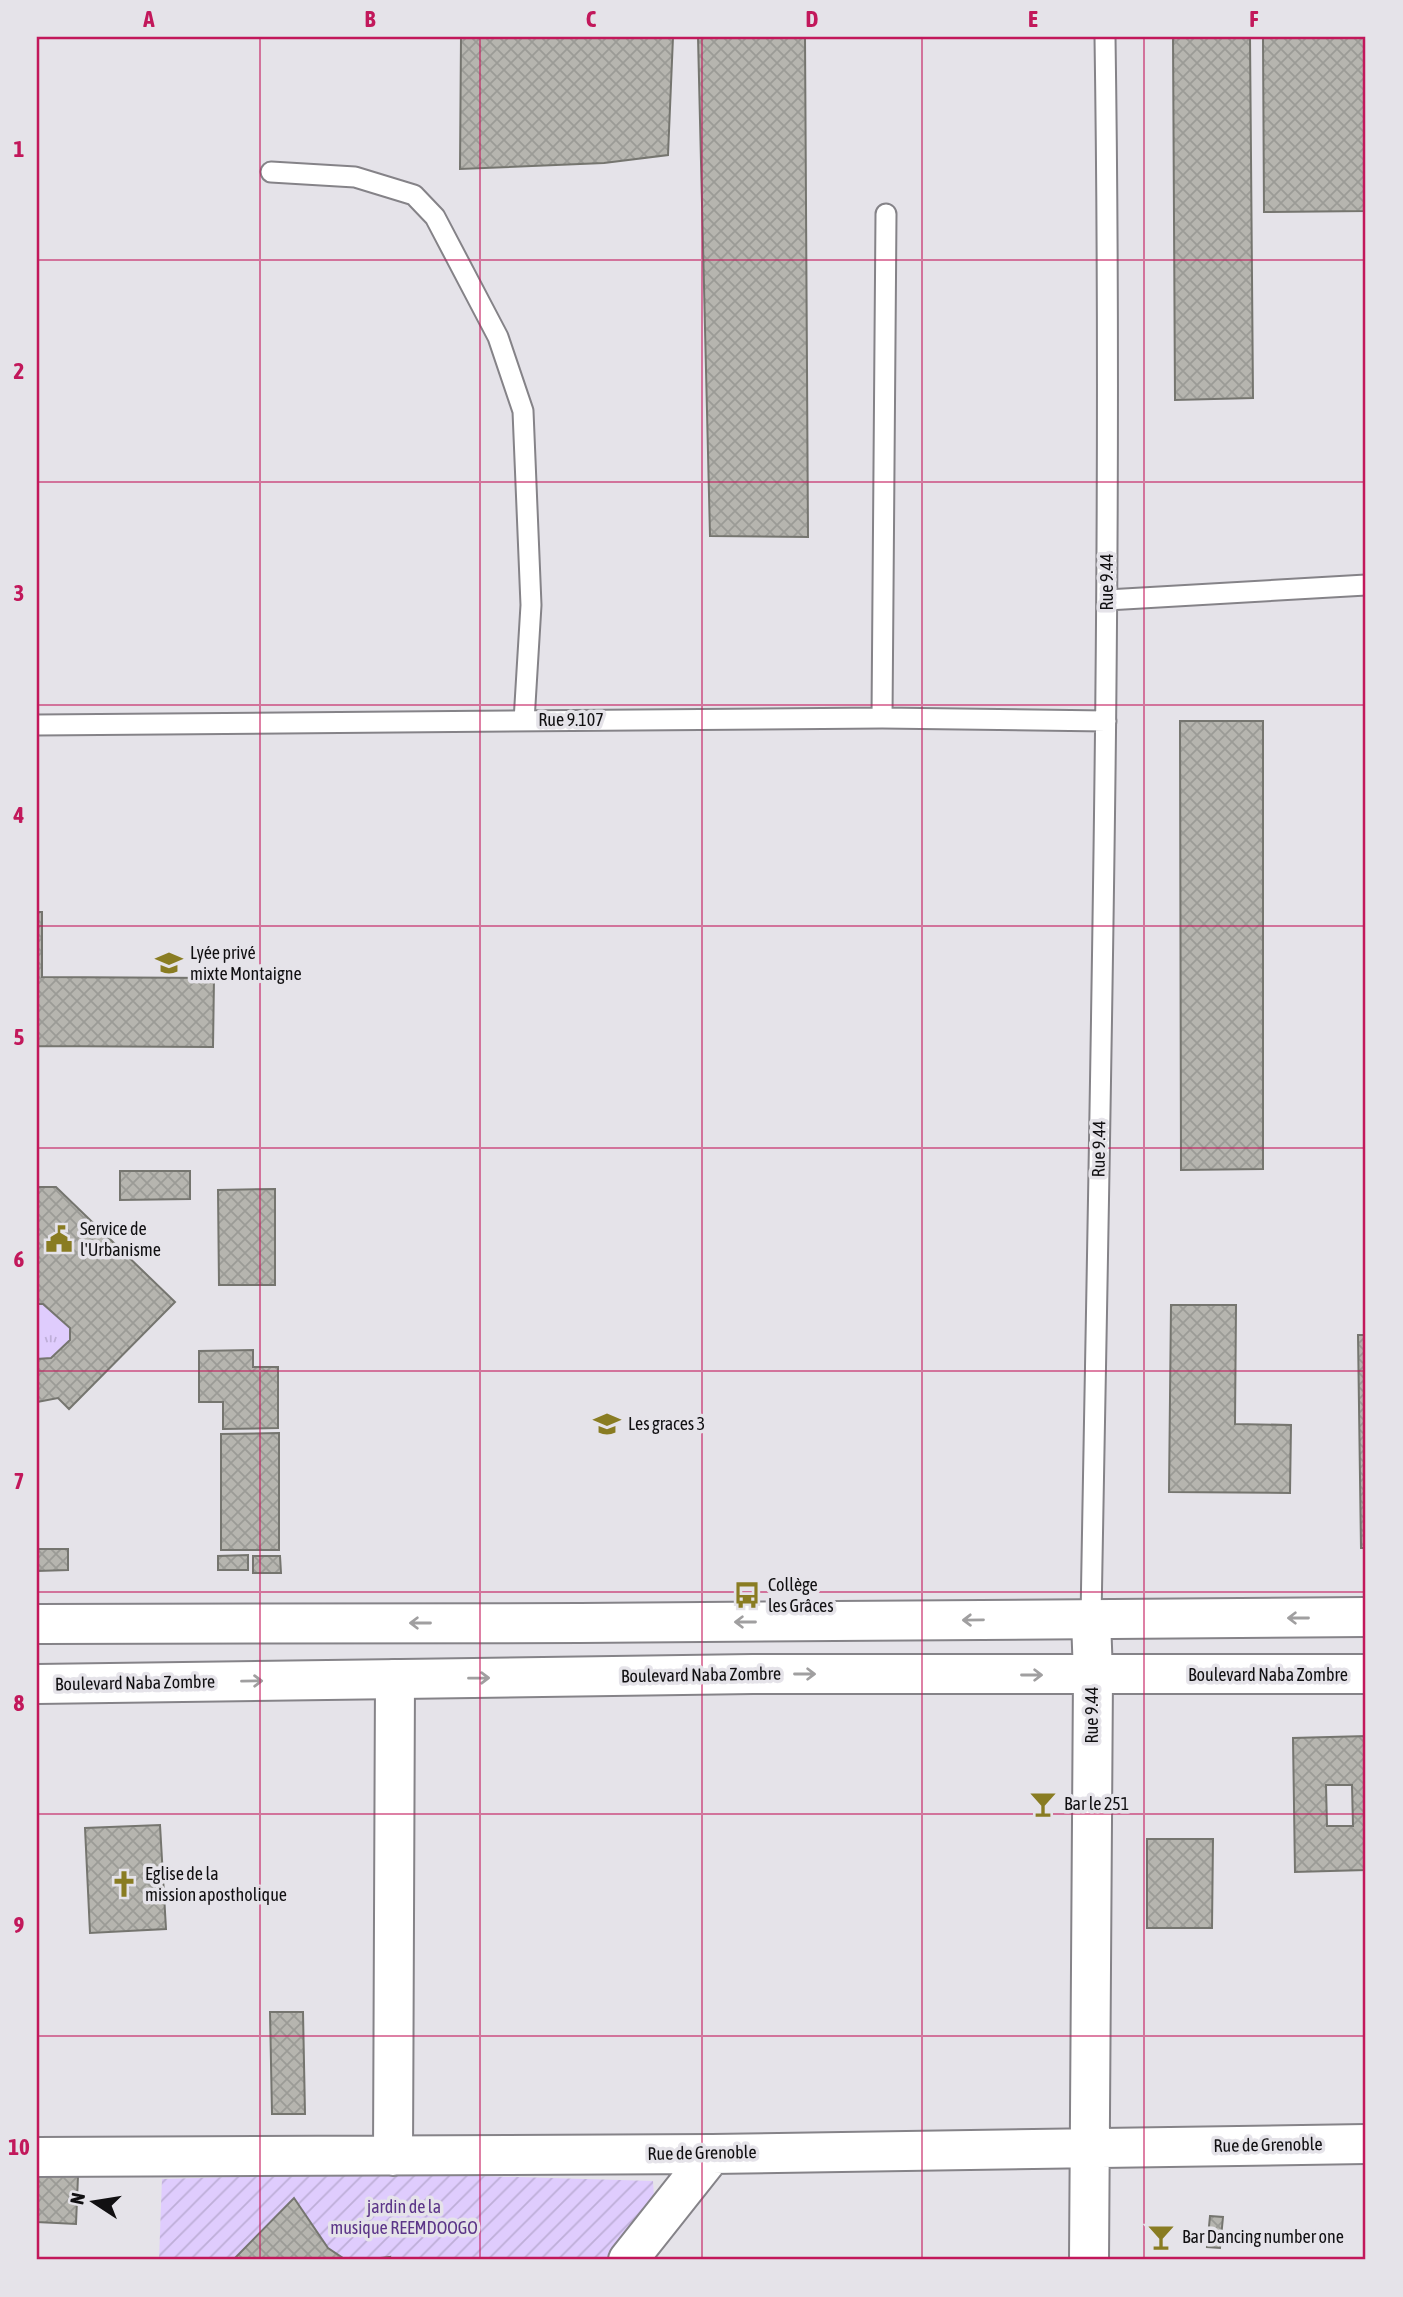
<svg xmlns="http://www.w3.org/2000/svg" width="1403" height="2297" viewBox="0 0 1403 2297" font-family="'Asap Condensed',sans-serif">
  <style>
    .grass { fill: url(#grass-tufts) }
    .garden { fill: url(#garden-furrows) }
    .building { fill: url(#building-cross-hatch); stroke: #75756f; stroke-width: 2; fill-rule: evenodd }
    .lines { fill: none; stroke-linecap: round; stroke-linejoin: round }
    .service-casing { stroke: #858388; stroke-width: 23 }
    .minor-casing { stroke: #858388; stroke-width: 42 }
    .secondary-casing { stroke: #858388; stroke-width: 42 }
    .service { stroke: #fff; stroke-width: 19 }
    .minor { stroke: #fff; stroke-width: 38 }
    .secondary { stroke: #fff; stroke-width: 38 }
    .oneway { stroke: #a09fa0 }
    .grid { fill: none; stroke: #c2185b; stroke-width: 2; stroke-opacity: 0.55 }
    .labels { text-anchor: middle; stroke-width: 7; stroke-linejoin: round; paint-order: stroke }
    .street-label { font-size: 18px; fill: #111012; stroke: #e5e3e9 }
    .poi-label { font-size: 18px; fill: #111012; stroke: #e5e3e9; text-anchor: start }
    .park-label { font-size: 18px; fill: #5c3588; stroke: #e5e3e9 }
    .neatline { fill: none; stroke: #c2185b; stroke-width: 2.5 }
    .grid-label { font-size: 23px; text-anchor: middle; font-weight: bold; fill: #c2185b }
  </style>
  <defs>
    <pattern id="grass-tufts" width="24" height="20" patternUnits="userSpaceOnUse" patternTransform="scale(1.75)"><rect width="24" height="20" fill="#dfccfd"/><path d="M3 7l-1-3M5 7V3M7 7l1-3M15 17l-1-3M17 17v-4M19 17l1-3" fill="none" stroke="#beaed8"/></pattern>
    <pattern id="garden-furrows" width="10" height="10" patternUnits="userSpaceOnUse" patternTransform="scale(1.75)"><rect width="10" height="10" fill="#dfccfd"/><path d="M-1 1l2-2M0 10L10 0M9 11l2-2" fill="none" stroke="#beaed8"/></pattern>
    <pattern id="building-cross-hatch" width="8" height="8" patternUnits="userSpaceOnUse" patternTransform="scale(1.75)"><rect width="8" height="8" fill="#b6b5af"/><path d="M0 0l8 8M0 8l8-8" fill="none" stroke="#9b9b96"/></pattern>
  </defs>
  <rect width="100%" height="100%" fill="#e5e3e9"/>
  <path class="grass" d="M37,1304H43L70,1328V1340L51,1358L37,1359Z"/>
  <path class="garden" d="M373,2173L653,2181L655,2212L615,2260H159L162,2179Z"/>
  <path class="building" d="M461,37H673L668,155L604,163L460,169Z
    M698,37H805L808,537L710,536Z
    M1173,37H1250L1253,398L1175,400Z
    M1263,37H1366V211L1264,212Z
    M1180,721H1263V1169L1181,1170Z
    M37,912H42V977L214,978L213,1047L37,1046V1080Z
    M120,1171H190V1199L120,1200Z
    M37,1187H56L175,1302L69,1409L58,1398L37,1402V1359L51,1358L70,1340V1328L43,1304H37Z
    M275,1189V1285H219L218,1190Z
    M1171,1305H1236L1235,1424L1291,1425L1290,1493L1169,1492Z
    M1358,1335H1366V1548H1361Z
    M253,1350V1367H278V1428L223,1429V1402H199V1351Z
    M279,1433V1550H221V1434Z
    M38,1549H68V1570L38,1571Z
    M248,1555V1570H218V1556Z
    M253,1556H280L281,1573H253Z
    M1366,1736V1870L1295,1872L1293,1738ZM1326,1785H1352L1353,1826H1327Z
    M160,1825L166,1929L90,1933L85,1828Z
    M1147,1839H1213L1212,1928H1147Z
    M270,2012H303L305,2114H272Z
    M37,2174L78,2176L76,2224L37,2222Z
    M294,2198L328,2248L346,2260H233Z
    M1210,2216L1223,2217L1220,2248L1207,2247Z
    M390,2257L389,2260H362Z"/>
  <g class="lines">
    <defs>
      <path id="service" d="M271,172L355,177L414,195L435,217L498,337L523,411L531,605L524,721
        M1107,600L1366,585
        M882,718L886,214
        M37,725L882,718L1106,721
        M1091,1619C1100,1092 1113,564 1105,37"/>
      <path id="minor" d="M393,2156L395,1679
        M37,2157L712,2154L1366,2144
        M628,2260L712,2154
        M1089,2260L1093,1675L1091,1619"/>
      <path id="secondary" d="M37,1624L580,1623L1366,1617
        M37,1684L753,1674H1366"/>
    </defs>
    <use href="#service" class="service-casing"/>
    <use href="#minor" class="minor-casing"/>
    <use href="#secondary" class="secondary-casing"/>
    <use href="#service" class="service"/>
    <use href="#minor" class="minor"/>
    <use href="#secondary" class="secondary"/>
  </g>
  <defs><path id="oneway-shaft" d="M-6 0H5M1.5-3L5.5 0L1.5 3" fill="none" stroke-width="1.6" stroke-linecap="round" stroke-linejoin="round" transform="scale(1.75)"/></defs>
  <g class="oneway">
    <use href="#oneway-shaft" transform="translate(1298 1618) rotate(180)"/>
    <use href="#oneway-shaft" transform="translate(973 1620) rotate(179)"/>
    <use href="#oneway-shaft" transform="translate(745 1622) rotate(180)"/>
    <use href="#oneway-shaft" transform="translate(420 1623) rotate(180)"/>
    <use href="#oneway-shaft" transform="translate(805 1674)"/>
    <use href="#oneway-shaft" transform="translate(1032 1675)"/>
    <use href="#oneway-shaft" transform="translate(479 1678) rotate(-1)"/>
    <use href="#oneway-shaft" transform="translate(252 1681) rotate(-1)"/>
  </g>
  <path class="grid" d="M260,37V2260M480,37V2260M702,37V2260M922,37V2260M1144,37V2260M37,260H1366M37,482H1366M37,705H1366M37,926H1366M37,1148H1366M37,1371H1366M37,1592H1366M37,1814H1366M37,2036H1366"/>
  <defs>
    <symbol id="school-bare" viewBox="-9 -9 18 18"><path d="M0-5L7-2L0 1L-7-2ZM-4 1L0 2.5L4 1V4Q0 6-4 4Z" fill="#897c22" stroke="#e5e3e9" stroke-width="2.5" paint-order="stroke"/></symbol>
    <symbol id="civic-bare" viewBox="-9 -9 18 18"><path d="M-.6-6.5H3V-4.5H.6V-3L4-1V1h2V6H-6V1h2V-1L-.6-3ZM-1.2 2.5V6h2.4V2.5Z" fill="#897c22" stroke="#e5e3e9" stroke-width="2.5" paint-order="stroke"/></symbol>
    <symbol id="bus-bare" viewBox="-9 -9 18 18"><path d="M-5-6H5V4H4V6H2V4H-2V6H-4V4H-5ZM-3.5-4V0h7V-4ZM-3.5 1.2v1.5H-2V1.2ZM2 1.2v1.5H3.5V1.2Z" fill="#897c22" stroke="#e5e3e9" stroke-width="2.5" paint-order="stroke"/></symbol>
    <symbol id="bar-bare" viewBox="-9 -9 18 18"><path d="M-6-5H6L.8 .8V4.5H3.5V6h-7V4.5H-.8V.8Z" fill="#897c22" stroke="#e5e3e9" stroke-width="2.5" paint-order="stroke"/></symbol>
    <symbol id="church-bare" viewBox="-9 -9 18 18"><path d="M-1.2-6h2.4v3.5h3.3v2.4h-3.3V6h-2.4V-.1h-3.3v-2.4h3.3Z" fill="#897c22" stroke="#e5e3e9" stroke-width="2.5" paint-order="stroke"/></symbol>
  </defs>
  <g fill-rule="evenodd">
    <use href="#school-bare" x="150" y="944" width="38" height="38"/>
    <use href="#civic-bare" x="40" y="1220" width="38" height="38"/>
    <use href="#school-bare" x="588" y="1405" width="38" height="38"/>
    <use href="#bus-bare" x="728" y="1576" width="38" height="38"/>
    <use href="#bar-bare" x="1024" y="1785" width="38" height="38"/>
    <use href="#church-bare" x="105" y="1865" width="38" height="38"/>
    <use href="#bar-bare" x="1142" y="2218" width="38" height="38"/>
  </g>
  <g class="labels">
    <g class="street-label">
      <text transform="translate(1107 582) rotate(-90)" y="6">Rue 9.44</text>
      <text x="571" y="726">Rue 9.107</text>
      <text transform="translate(1099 1149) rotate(-89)" y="6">Rue 9.44</text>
      <text transform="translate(701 1675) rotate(-1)" y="6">Boulevard Naba Zombre</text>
      <text x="1268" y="1681">Boulevard Naba Zombre</text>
      <text transform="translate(135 1683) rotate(-1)" y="6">Boulevard Naba Zombre</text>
      <text transform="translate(1092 1715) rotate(-90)" y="6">Rue 9.44</text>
      <text transform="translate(1268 2145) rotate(-1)" y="6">Rue de Grenoble</text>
      <text transform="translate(702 2153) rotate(-1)" y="6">Rue de Grenoble</text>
    </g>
    <g class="poi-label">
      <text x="190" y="959">Lyée privé<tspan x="190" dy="21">mixte Montaigne</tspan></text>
      <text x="80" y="1235">Service de<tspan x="80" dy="21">l'Urbanisme</tspan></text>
      <text x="628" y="1430">Les graces 3</text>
      <text x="768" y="1591">Collège<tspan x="768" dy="21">les Grâces</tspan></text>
      <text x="1064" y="1810">Bar le 251</text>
      <text x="145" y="1880">Eglise de la<tspan x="145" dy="21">mission apostholique</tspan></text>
      <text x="1182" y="2243">Bar Dancing number one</text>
    </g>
    <g class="park-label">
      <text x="404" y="2213">jardin de la<tspan x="404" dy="21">musique REEMDOOGO</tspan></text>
    </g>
  </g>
  <rect width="1403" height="2297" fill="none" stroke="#e5e3e9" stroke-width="77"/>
  <g transform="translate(94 2202) rotate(282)" stroke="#e5e3e9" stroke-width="5" paint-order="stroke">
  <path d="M0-5L12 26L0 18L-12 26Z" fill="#111012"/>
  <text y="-10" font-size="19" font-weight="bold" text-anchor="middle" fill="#111012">N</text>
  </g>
  <rect x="38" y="38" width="1326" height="2220" class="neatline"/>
  <g class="grid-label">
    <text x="149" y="27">A</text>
    <text x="370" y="27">B</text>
    <text x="591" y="27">C</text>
    <text x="812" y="27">D</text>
    <text x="1033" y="27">E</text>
    <text x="1254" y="27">F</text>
    <text x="19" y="157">1</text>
    <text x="19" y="379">2</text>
    <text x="19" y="601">3</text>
    <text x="19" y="823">4</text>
    <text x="19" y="1045">5</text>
    <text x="19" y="1267">6</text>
    <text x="19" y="1489">7</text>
    <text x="19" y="1711">8</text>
    <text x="19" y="1933">9</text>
    <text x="19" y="2155">10</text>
  </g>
</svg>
